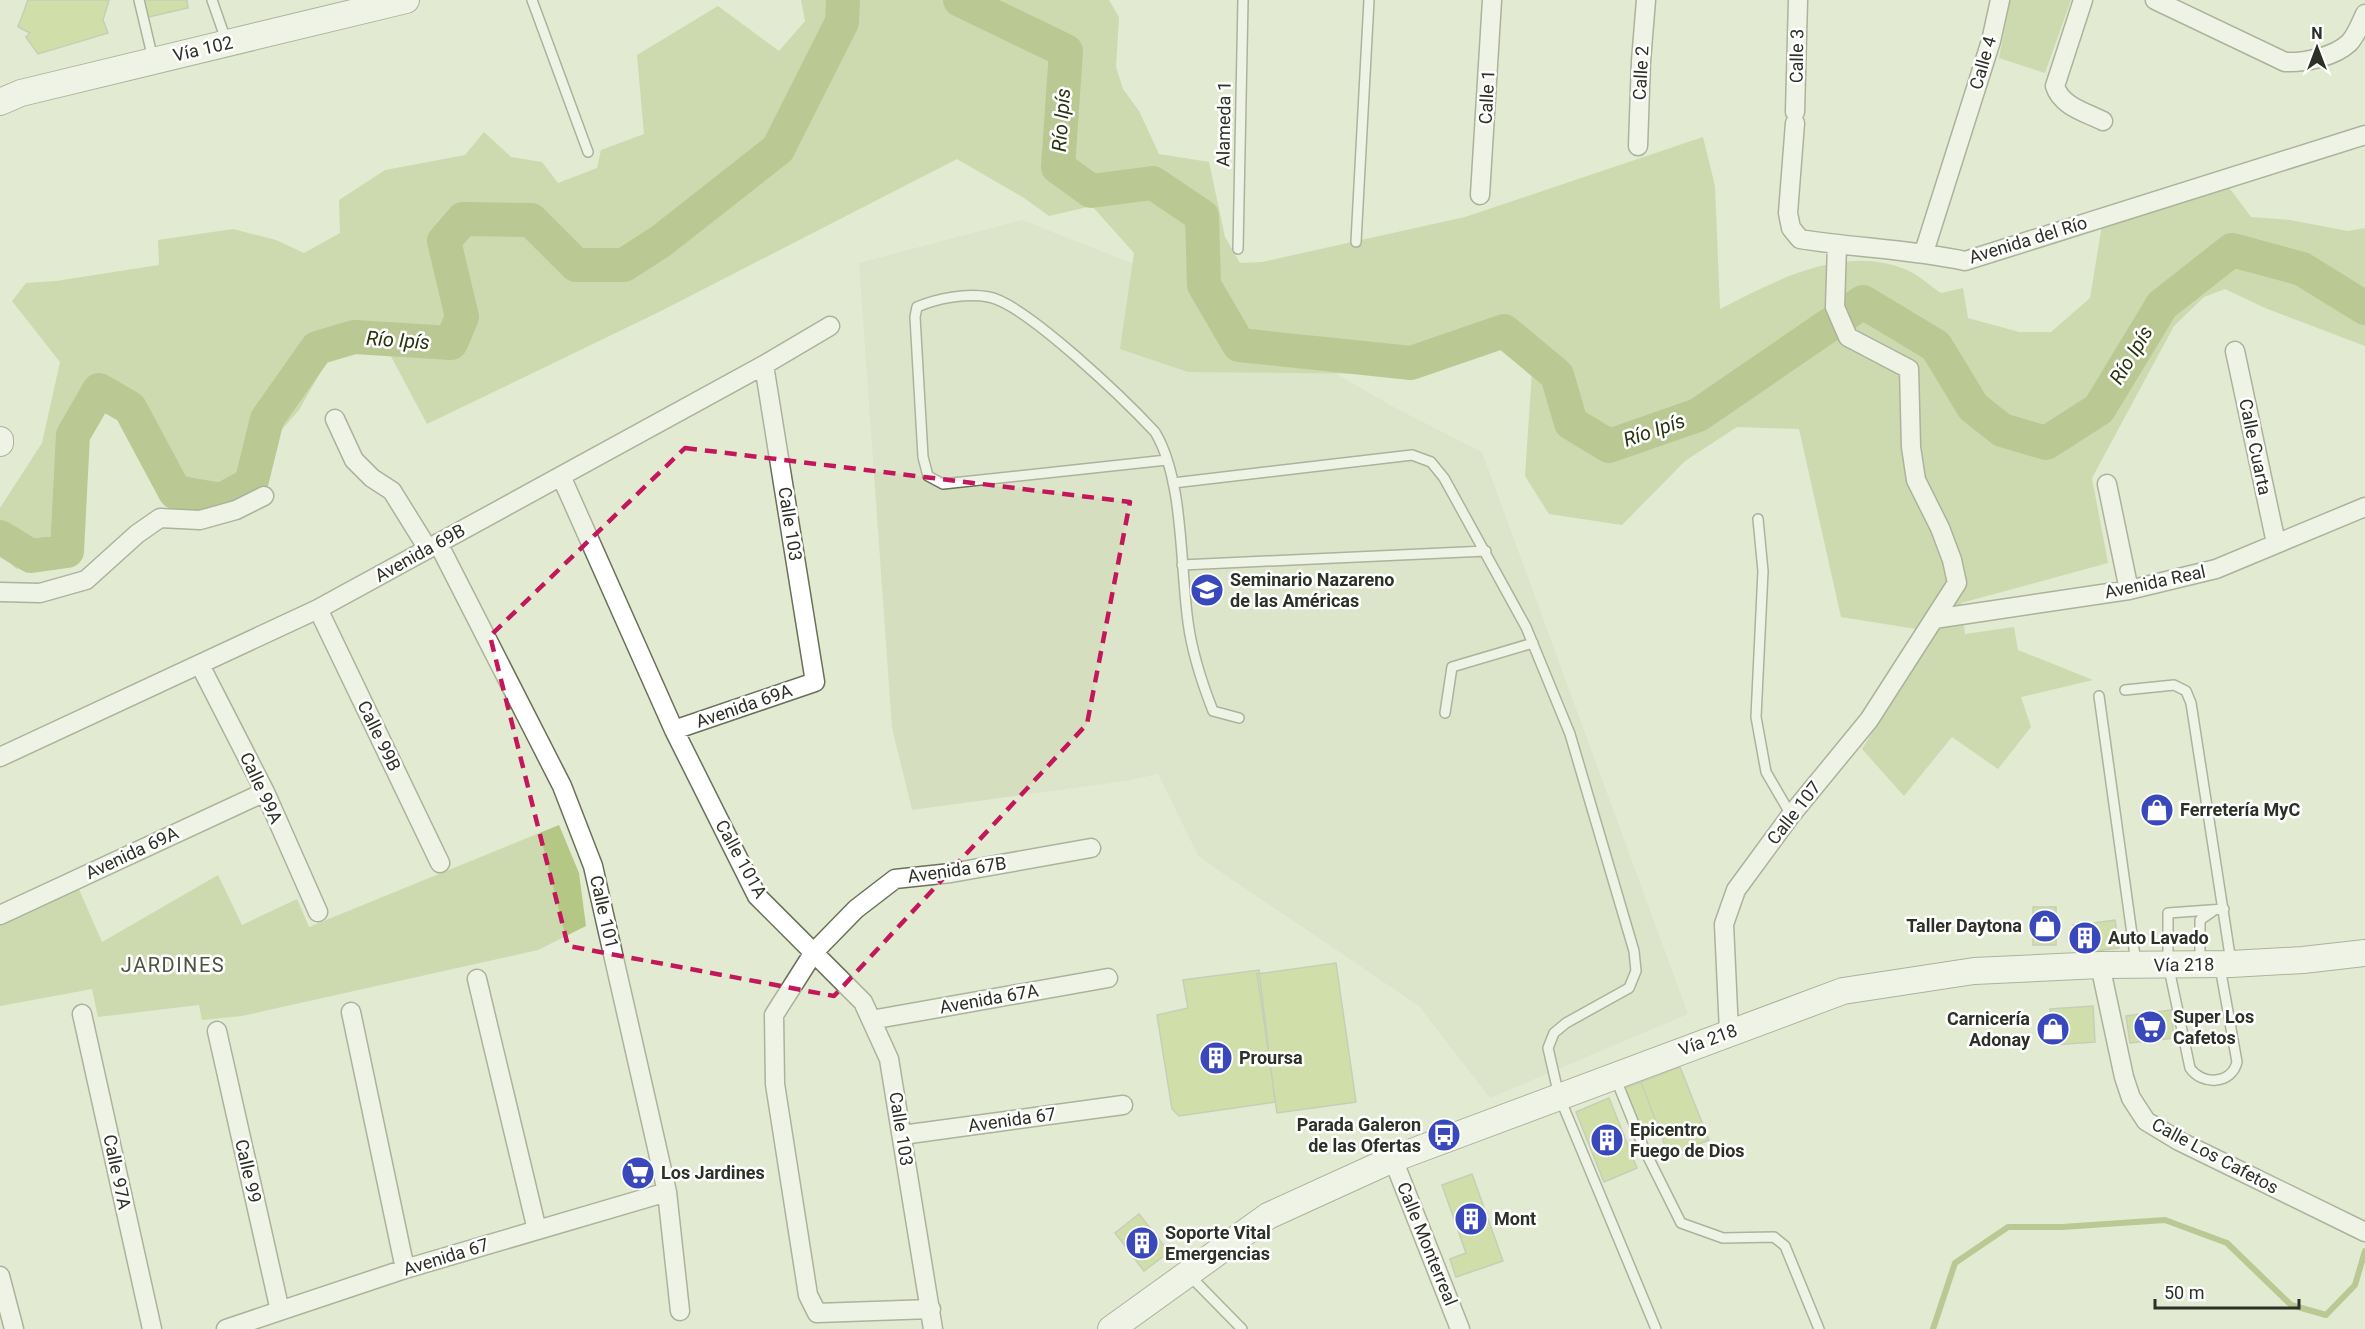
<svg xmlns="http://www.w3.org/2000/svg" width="2365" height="1329" viewBox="0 0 2365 1329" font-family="Roboto,sans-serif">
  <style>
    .built { fill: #d5dfbf }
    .green { fill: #b4c785 }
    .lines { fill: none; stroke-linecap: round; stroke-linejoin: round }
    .stream { stroke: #8aa04a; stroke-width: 6 }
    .river { stroke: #8aa04a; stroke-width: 34 }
    .building { fill: #bad27b; stroke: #a7ae97; stroke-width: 1.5 }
    .service-casing { stroke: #6a715b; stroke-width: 12 }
    .minor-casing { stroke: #6a715b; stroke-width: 21 }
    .secondary-casing { stroke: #6a715b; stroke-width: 28 }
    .service { stroke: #fff; stroke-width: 9 }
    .minor { stroke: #fff; stroke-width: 18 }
    .secondary { stroke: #fff; stroke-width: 26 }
    .marked { fill: none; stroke: #c2185b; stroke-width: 4.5; stroke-dasharray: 12 8; stroke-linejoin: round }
    .labels { text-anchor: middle; stroke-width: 5; stroke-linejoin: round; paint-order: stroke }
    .street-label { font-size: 18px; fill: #2d3026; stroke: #fff }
    .poi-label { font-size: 18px; font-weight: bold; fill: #2d3026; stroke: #fff; text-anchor: start }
    .water-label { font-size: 20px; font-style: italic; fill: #2a330f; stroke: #fff }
    .neighbourhood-label { font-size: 20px; letter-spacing: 1.5px; fill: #4c533e; stroke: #fff }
  </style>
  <rect width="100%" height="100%" fill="#e2ead2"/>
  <path class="built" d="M1022,220L1172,279L1397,409L1482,452L1688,1014L1490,1098L1419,1006L1199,857L1158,774L1125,781L912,810L892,728L859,263Z"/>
  <path class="green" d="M801,0H1109L1119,17L1116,67L1123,89L1139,111L1159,154L1209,162L1225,237L1240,263L1262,262L1465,217L1703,137L1715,186L1720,309C1775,281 1843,243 1907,270C1919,275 1930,286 1941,293L1963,288L1968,318L2019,332H2051L2090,298L2103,219L2227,185L2251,217L2290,220L2348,231L2365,228V346L2265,308L2225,289L2204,297L2174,326L2092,478L2108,563L1961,603L1965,634L2014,627L2018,650L2093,680L2021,697L2031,727L1998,769L1952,737L1904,796L1862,749L1933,635L1916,629L1841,617L1799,429L1737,427L1685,461L1622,525L1549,514L1525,476L1532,372L1506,343L1398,374L1188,372L1120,349L1134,253L1092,206L1049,216L1024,198L957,159L661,311L427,424L386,347L328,359L299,410L244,473L222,490L181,485L142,406L99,384L70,419L62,522L50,562L16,569L0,553V508L42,443L60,362L12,301L26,283L56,281L159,265L158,240L233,229L276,240L304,253L340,233L339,200L385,170L465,155L484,132L511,157L542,162L558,183L597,168L601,150L644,134L637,55L718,6L779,51L805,21Z
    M2010,0H2071L2045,73L1999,58Z
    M559,825L579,873L586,926L538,950L242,1016L202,1020L199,1005L98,1017L92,989L0,1006V925L78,887L102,942L218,875L242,925L297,899L309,927Z"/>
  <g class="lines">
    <path class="stream" d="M1933,1329L1955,1263L2008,1227H2062L2165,1220L2227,1243L2291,1305L2326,1315L2355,1285L2365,1251"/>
    <path class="river" d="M960,0L1066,51L1058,167L1091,191L1153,183L1202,216L1204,285L1239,345L1411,363L1504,331L1557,375L1571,423L1609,446L1698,415L1863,302L1936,346L1973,407L2002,430L2046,443L2099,409L2162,305L2232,250L2302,269L2365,308
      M0,537L31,556L67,551L73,435L99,390L130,408L175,492L221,500L251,484L267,419L317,348L354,337L451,343L462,317L444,241L463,219L531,220L576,265H624L661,241L778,149L842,22L843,0"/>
  </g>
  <path class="building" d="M28,0H109L103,20L108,33L38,54L26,37L30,33L18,27Z
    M144,0H187L188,8L148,17Z
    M2033,907H2056V945H2033Z
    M2115,920L2119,948L2097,951L2094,923Z
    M2094,923L2097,951L2076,953L2073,925Z
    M1336,963L1356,1102L1277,1113L1257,974Z
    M1259,970L1275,1102L1179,1116L1172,1109L1157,1015L1188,1008L1183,980Z
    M2093,1006L2095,1042L2052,1045L2050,1009Z
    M2171,1010L2174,1038L2130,1043L2126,1016Z
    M1680,1067L1709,1140L1669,1156L1641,1082Z
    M1641,1082L1660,1132L1645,1138L1625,1088Z
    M1609,1098L1637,1168L1604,1182L1576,1112Z
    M1472,1174L1503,1261L1456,1277L1450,1259L1466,1253L1442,1185Z
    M1139,1214L1169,1252L1144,1271L1115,1233Z"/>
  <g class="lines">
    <defs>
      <path id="service" d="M139,0L153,59
        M212,0L227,43
        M532,0L588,152
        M1356,242L1369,0
        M1238,249L1243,0
        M1167,460L943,484L928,476L923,457L915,317L917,307C938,298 966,293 989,297C1026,304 1127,402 1155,432C1184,480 1180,566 1188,622C1192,653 1202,683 1213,711L1239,718
        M1173,483L1412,455L1431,462L1444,478L1526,627L1570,734L1634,951L1636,971L1629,988L1566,1023L1554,1033L1548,1048L1559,1096L1656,1329
        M1758,519L1763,571L1756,717L1766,772L1791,815
        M1182,565L1486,551
        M2125,690L2174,685L2186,691L2191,703L2231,962
        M2099,696L2136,963
        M1445,713L1452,667L1533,643
        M2200,962V920L2213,911
        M2220,967L2237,1062C2232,1084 2202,1086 2190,1068L2168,964V913L2224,909
        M1615,1077L1645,1151L1681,1223L1723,1238L1774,1237L1785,1246L1819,1329
        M1189,1275L1242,1329"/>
      <path id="minor" d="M2083,0L2055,86C2061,106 2085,112 2103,121
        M2155,0L2285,62C2304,63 2334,57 2349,43C2356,36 2361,23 2365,14
        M1795,112L1798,0
        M1795,123L1788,213L1791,228L1800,239C1855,248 1910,249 1965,261L2365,135
        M1638,146L1641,61L1646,0
        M1480,195L1492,0
        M1924,252L1991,41L2000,0
        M2235,351L2276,543
        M335,419L354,460L372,478L392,491L428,549
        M561,476L674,730L757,896L863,1002L889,1059L933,1329
        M2107,484L2129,590
        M438,543L562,786L593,866L667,1192L680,1311
        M0,592L40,593L86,580L137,534L160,518L200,520L236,510L264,496
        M318,609L440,863
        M1934,619L2129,590L2216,569L2365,507
        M200,665L265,792L318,912
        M674,730L815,682L764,365
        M0,757L318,609L764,365L830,326
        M0,915L265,792
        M2100,965L2124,1077L2131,1098L2146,1121L2179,1141L2365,1232
        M477,979L537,1230
        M351,1012L405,1269
        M82,1014L152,1329
        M871,1020L1108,978
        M217,1031L280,1311
        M1729,1032L1724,924L1736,890L1791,815L1869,720L1957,583L1952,560L1940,528L1916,480L1911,447L1909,369L1848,337L1835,307L1837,245
        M902,1135L1123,1105
        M1393,1159L1460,1329
        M0,1276L14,1329
        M931,1309L817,1313L808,1295L775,1084L774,1015L814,952L856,909L895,879L951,873L1091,848
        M226,1329L405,1269L667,1192"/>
      <path id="secondary" d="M0,102L21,93L406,0
        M0,440V443
        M1111,1329L1268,1216L1393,1159L1843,991L1974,971L2100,965L2231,964L2303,960L2365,953"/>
    </defs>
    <use href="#service" class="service-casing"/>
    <use href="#minor" class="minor-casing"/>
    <use href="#secondary" class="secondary-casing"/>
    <use href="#service" class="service"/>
    <use href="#minor" class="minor"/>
    <use href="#secondary" class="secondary"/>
  </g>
  <path d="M0 0H2365V1329H0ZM685,448L1130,502L1087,724L834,996L568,946L490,636Z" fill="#e2ead2" fill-opacity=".55" fill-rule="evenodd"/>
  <path class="marked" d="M685,448L1130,502L1087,724L834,996L568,946L490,636Z"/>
  <defs>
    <symbol id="university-disc" viewBox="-11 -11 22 22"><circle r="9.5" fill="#3948bb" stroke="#fff"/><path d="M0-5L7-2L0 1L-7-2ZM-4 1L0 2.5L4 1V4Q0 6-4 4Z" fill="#fff"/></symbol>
    <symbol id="shop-disc" viewBox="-11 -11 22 22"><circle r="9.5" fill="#3948bb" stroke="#fff"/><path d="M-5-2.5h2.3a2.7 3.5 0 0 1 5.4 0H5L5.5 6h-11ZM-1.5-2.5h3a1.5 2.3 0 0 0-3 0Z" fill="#fff"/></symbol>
    <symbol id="building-disc" viewBox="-11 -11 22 22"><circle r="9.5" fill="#3948bb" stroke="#fff"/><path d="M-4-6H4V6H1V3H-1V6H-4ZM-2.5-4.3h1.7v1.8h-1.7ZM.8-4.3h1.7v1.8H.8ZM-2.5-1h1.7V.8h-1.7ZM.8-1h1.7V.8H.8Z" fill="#fff"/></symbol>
    <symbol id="supermarket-disc" viewBox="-11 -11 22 22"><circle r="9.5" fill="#3948bb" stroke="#fff"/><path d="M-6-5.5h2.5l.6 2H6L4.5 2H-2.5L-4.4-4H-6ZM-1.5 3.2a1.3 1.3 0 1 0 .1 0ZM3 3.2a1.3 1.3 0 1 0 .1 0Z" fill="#fff"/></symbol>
    <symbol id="bus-disc" viewBox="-11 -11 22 22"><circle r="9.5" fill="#3948bb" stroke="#fff"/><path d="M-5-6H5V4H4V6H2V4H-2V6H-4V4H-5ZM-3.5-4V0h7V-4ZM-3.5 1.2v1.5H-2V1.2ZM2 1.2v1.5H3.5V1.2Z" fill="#fff"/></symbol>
  </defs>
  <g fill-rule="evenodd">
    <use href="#university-disc" x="1188" y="571" width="38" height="38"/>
    <use href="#shop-disc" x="2138" y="791" width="38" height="38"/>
    <use href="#shop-disc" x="2026" y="907" width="38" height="38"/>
    <use href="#building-disc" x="2066" y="919" width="38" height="38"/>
    <use href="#supermarket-disc" x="2131" y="1008" width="38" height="38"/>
    <use href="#shop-disc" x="2034" y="1010" width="38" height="38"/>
    <use href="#building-disc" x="1197" y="1039" width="38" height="38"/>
    <use href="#bus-disc" x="1425" y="1116" width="38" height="38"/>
    <use href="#building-disc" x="1588" y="1121" width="38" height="38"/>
    <use href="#supermarket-disc" x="619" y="1154" width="38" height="38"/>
    <use href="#building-disc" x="1452" y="1200" width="38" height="38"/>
    <use href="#building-disc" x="1123" y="1224" width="38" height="38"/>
  </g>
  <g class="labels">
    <g class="street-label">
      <text transform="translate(203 49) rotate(-13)" y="6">Vía 102</text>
      <text transform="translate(1797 56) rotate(-89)" y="6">Calle 3</text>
      <text transform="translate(1983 63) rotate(-74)" y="6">Calle 4</text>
      <text transform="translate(1641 73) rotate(-87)" y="6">Calle 2</text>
      <text transform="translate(1487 97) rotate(-87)" y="6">Calle 1</text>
      <text transform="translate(1224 124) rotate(-89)" y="6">Alameda 1</text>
      <text transform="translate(2028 240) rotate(-17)" y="6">Avenida del Río</text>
      <text transform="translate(2255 447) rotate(78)" y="6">Calle Cuarta</text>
      <text transform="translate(790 524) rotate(81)" y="6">Calle 103</text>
      <text transform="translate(420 553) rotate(-29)" y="6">Avenida 69B</text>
      <text transform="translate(2155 582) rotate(-12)" y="6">Avenida Real</text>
      <text transform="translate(744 706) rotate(-19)" y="6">Avenida 69A</text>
      <text transform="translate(379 736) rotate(64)" y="6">Calle 99B</text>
      <text transform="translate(261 788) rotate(65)" y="6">Calle 99A</text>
      <text transform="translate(1794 813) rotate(-52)" y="6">Calle 107</text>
      <text transform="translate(132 853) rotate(-25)" y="6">Avenida 69A</text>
      <text transform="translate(741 859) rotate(61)" y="6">Calle 101A</text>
      <text transform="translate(957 870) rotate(-8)" y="6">Avenida 67B</text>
      <text transform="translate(604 912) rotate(77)" y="6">Calle 101</text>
      <text transform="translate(2184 965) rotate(-1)" y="6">Vía 218</text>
      <text transform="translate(989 999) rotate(-10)" y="6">Avenida 67A</text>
      <text transform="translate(1708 1040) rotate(-20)" y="6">Vía 218</text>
      <text transform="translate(1012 1120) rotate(-8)" y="6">Avenida 67</text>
      <text transform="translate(901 1129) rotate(81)" y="6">Calle 103</text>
      <text transform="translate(2215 1156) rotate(28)" y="6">Calle Los Cafetos</text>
      <text transform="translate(248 1171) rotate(77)" y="6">Calle 99</text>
      <text transform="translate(117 1172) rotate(78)" y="6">Calle 97A</text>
      <text transform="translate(1427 1244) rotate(68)" y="6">Calle Monterreal</text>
      <text transform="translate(446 1257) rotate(-17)" y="6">Avenida 67</text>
    </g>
    <g class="poi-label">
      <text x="1230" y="586">Seminario Nazareno<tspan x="1230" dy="21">de las Américas</tspan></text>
      <text x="2180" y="816">Ferretería MyC</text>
      <text x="2022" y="932" text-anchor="end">Taller Daytona</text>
      <text x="2108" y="944">Auto Lavado</text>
      <text x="2173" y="1023">Super Los<tspan x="2173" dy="21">Cafetos</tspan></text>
      <text x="2030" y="1025" text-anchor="end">Carnicería<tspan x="2030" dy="21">Adonay</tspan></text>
      <text x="1239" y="1064">Proursa</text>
      <text x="1421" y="1131" text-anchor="end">Parada Galeron<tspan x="1421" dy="21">de las Ofertas</tspan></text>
      <text x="1630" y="1136">Epicentro<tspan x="1630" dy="21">Fuego de Dios</tspan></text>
      <text x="661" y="1179">Los Jardines</text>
      <text x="1494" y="1225">Mont</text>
      <text x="1165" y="1239">Soporte Vital<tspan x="1165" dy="21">Emergencias</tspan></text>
    </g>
    <g class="water-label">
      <text transform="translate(1061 120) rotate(-86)" y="7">Río Ipís</text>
      <text transform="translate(398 340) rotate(4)" y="7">Río Ipís</text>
      <text transform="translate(2131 355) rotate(-59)" y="7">Río Ipís</text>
      <text transform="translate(1654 430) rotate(-19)" y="7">Río Ipís</text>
    </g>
    <g class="neighbourhood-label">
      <text x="173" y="972">JARDINES</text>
    </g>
  </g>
  <g transform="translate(2317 48)" stroke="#ffffff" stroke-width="4.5" paint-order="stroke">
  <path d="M0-4.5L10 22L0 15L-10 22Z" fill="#2d3026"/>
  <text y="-9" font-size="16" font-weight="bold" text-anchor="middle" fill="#2d3026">N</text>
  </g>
  <path d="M2155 1299v9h144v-9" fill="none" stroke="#2d3026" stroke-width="3"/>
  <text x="2164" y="1299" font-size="18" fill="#2d3026" stroke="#ffffff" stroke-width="4.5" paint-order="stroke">50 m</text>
</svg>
